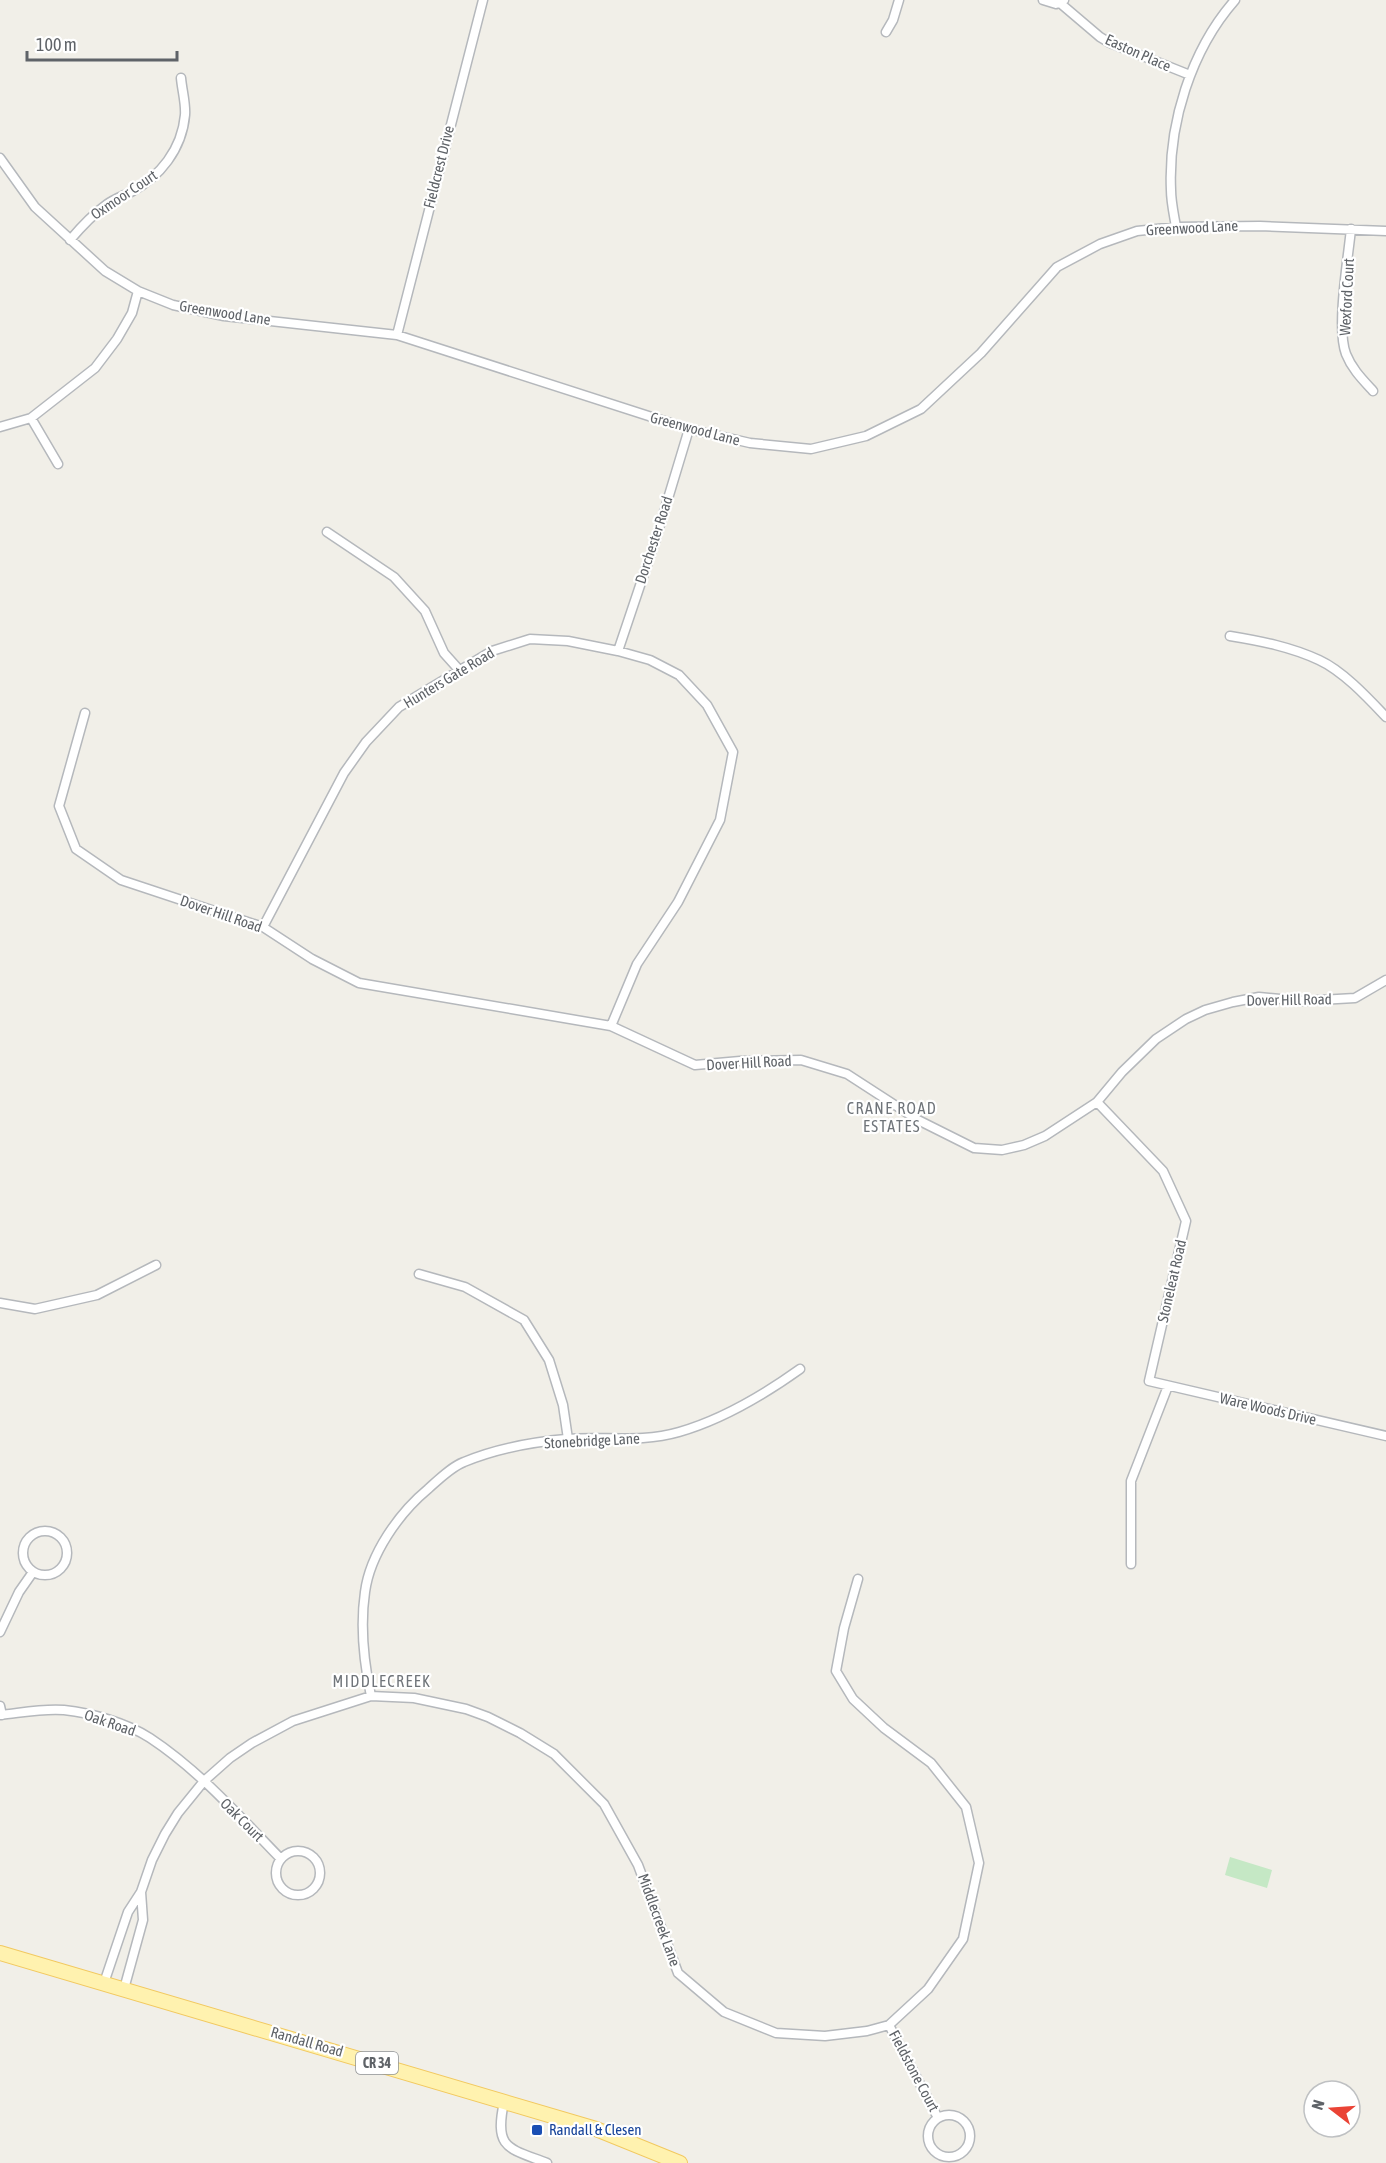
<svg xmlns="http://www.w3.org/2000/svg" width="1386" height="2163" viewBox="0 0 1386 2163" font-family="'Asap Condensed',sans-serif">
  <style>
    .grass { fill: #c5e8c5 }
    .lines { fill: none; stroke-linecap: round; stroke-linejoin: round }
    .street-casing { stroke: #b5b8bc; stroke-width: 11 }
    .primary-casing { stroke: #f2c960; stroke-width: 16 }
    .street { stroke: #fff; stroke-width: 8 }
    .primary { stroke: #fff2af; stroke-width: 14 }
    .transit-dot { fill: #1a4fb4; stroke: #fff; stroke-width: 2 }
    .labels { text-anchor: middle; stroke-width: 4.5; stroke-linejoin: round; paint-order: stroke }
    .shield { fill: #fff; stroke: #8f9295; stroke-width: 1.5 }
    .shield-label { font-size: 14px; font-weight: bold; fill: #5f6368 }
    .street-label { font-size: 15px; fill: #5f6368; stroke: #fff }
    .transit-label { font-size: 15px; fill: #164399; stroke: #fff; text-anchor: start }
    .neighbourhood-label { font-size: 16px; letter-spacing: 1.5px; fill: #70757a; stroke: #fff }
  </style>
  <rect width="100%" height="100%" fill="#f1efe8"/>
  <path class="grass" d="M1230,1857L1272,1870L1267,1888L1225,1875Z"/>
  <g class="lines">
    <defs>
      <path id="street" d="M1043,0L1056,4L1064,0
        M1060,3L1100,37L1110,43L1190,75
        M886,32L893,20L899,0
        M0,158L35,207L105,271L138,291L173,305L224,316L397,335L689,429L750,443L811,449L866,436L921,409L981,353L1057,267L1100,244L1137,231L1176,227L1260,226L1386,231
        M1176,227C1174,215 1171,202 1171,190C1168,124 1191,50 1235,0
        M1351,229C1348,259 1336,328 1346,354C1352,369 1362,379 1373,391
        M70,240C81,227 92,215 106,205C114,199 123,196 131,192C160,177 182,149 185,115C186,104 182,90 181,78
        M397,335L483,0
        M31,418L58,464
        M0,427L31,418L95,368L117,339L132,313L138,291
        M327,532L394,577L425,611L444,653L461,672
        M1230,636C1261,641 1291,647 1319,660C1343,671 1368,698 1386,717
        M618,651L657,535L689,429
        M85,713L59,806L76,849L121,880L263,927L312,959L359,983L611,1026L695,1065L740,1061L801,1060L847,1074L918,1120L974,1148L1002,1150L1024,1145L1045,1136L1097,1102L1122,1072L1156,1039L1186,1019L1205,1010L1233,1002L1259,997L1302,1001L1355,998L1386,980
        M263,927L344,773L366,742L399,707L492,651L530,639L568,641L618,651L650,660L679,675L707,705L733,752L720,820L678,902L637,964L611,1026
        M1097,1102L1163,1171L1186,1221L1149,1381L1386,1436
        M419,1274L465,1287L524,1320L549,1360L563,1405L568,1439
        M0,1303L35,1309L97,1295L156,1265
        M23 1553a22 22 0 1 1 44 0a22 22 0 1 1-44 0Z
        M1131,1564V1481L1168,1386
        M0,1632L19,1592L33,1572
        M371,1696C364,1663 360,1626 365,1592C370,1554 399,1513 428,1489C438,1480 451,1467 464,1462C495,1449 533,1442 566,1439C605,1436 641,1443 679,1432C721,1420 765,1394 800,1369
        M0,1706L2,1715
        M0,1715C20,1713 44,1708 64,1710C92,1713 127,1723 150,1738C200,1771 240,1817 281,1859
        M276 1873a22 22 0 1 1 44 0a22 22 0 1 1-44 0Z
        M104,1983L128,1912L141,1892L152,1860L165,1834L178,1813L204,1781L230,1758L252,1743L293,1721L371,1696L414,1698L466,1709L488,1717L520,1733L554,1754L604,1804L638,1865L678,1973L724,2012L776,2033L825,2036L867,2031L889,2025L928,1989L963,1939L979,1863L966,1807L931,1763L884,1728L853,1699L836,1671L844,1628L858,1579
        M124,1989L143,1920L141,1892
        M889,2025L938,2118
        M504,2102C494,2149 508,2148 547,2163
        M928 2136a21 21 0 1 1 42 0a21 21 0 1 1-42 0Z"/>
      <path id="primary" d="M0,1953L596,2129L680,2163"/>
    </defs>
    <use href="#street" class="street-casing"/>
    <use href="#primary" class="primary-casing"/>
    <use href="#street" class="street"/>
    <use href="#primary" class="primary"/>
  </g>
  <rect class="transit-dot" x="531" y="2124" width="12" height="12" rx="3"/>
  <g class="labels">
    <rect class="shield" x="356" y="2052" width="42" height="22" rx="4.5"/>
    <g class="shield-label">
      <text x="377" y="2068">CR 34</text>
    </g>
    <g class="street-label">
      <text transform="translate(1138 53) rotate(24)" y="5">Easton Place</text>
      <text transform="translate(439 167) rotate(-76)" y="5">Fieldcrest Drive</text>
      <text transform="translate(124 195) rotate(-34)" y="5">Oxmoor Court</text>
      <text transform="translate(1192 228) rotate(-3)" y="5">Greenwood Lane</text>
      <text transform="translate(1347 297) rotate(-87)" y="5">Wexford Court</text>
      <text transform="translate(225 313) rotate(9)" y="5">Greenwood Lane</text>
      <text transform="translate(695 429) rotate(15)" y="5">Greenwood Lane</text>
      <text transform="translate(654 540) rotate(-72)" y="5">Dorchester Road</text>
      <text transform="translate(449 678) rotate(-31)" y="5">Hunters Gate Road</text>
      <text transform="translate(221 914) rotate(19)" y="5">Dover Hill Road</text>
      <text transform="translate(1289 1000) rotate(-1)" y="5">Dover Hill Road</text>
      <text transform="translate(749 1063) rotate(-3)" y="5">Dover Hill Road</text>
      <text transform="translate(1172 1281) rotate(-77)" y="5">Stoneleat Road</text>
      <text transform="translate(1268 1409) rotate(13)" y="5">Ware Woods Drive</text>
      <text transform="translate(592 1441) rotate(-3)" y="5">Stonebridge Lane</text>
      <text transform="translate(110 1723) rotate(19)" y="5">Oak Road</text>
      <text transform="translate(242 1820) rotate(45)" y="5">Oak Court</text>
      <text transform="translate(659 1920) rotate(70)" y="5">Middlecreek Lane</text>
      <text transform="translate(307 2042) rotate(16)" y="5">Randall Road</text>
      <text transform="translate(914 2071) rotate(62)" y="5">Fieldstone Court</text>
    </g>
    <g class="transit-label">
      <text x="549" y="2135">Randall &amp; Clesen</text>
    </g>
    <g class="neighbourhood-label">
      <text x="892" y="1114">CRANE ROAD<tspan x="892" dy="18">ESTATES</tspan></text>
      <text x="382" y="1687">MIDDLECREEK</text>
    </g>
  </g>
  <g transform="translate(1332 2109) rotate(287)"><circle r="28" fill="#ffffff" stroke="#bfc1c3" stroke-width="1.5"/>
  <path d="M0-4.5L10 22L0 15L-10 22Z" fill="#ea4335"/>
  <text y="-9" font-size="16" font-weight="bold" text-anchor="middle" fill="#5f6368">N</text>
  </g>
  <path d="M27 51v9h150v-9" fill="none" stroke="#5f6368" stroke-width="3"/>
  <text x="36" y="51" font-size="18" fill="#5f6368" stroke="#ffffff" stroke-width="4.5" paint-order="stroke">100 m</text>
</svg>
